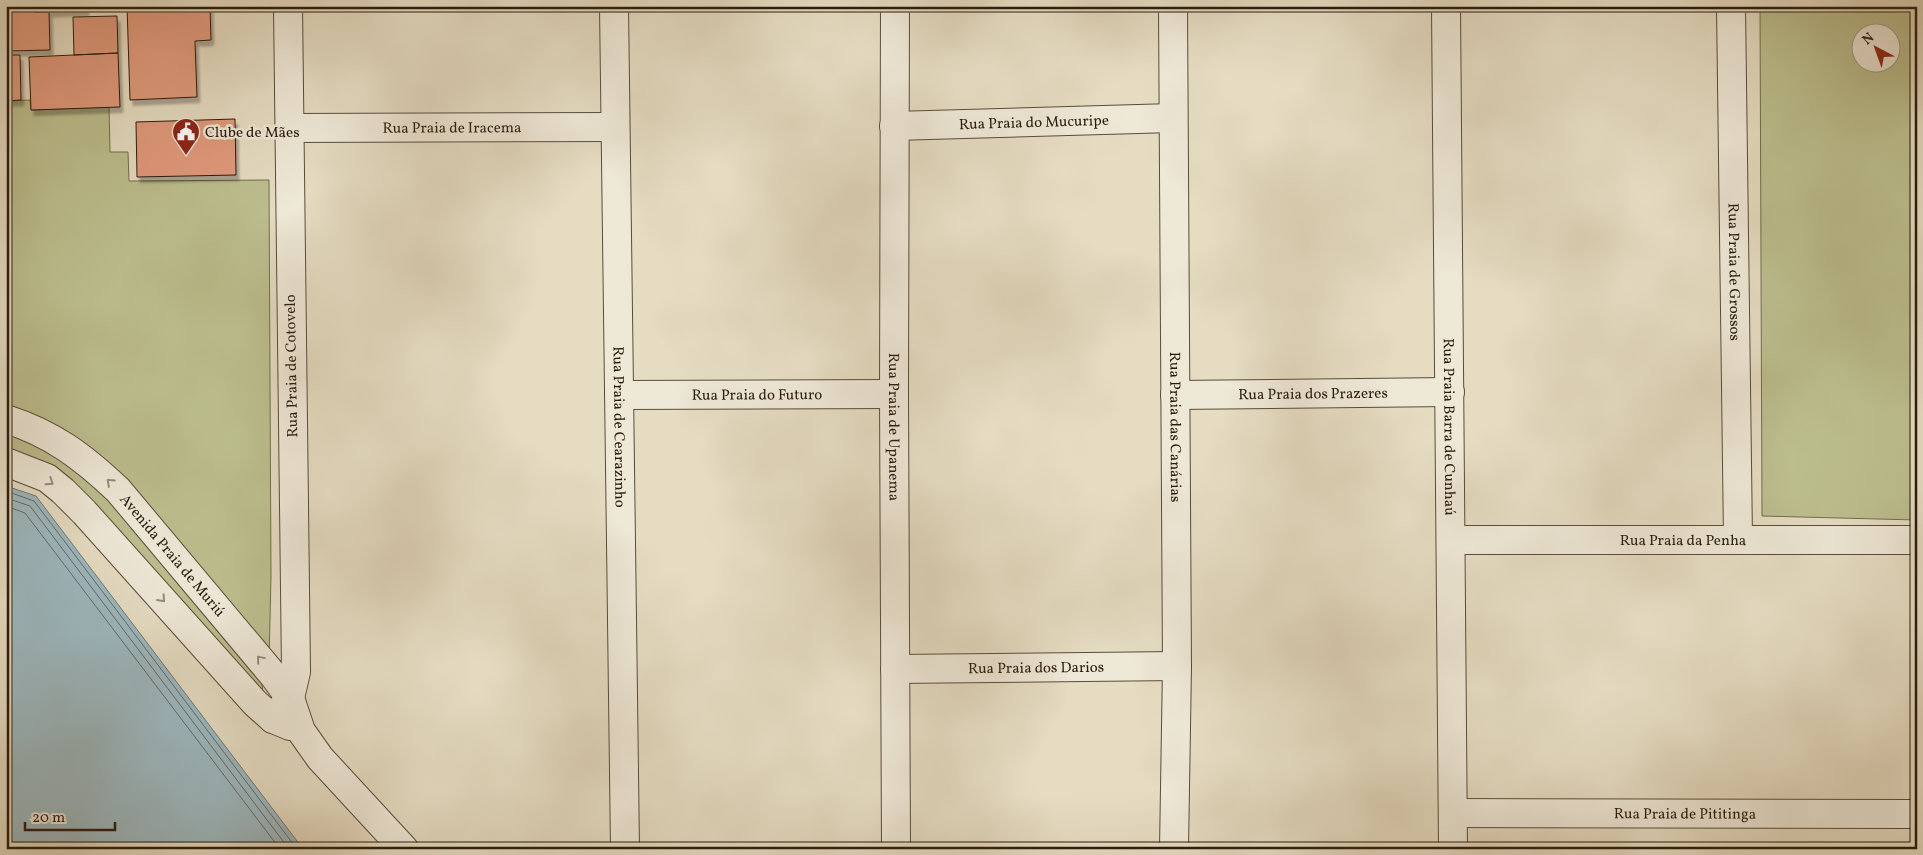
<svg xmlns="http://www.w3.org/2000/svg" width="1923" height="855" viewBox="0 0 1923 855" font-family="Vollkorn,serif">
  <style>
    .green { fill: #bcbe8e; stroke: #746d4e; fill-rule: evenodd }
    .water { fill: #9db8bf; stroke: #6f7a79 }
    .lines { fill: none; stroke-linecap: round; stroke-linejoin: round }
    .shore { stroke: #646a67; stroke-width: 1 }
    .building { fill: #e09a7b; stroke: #2b1c0f; filter: url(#shadow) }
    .minor-casing { stroke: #5a4c3c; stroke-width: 30 }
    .minor { stroke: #eee8d7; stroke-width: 28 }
    .oneway { stroke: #968c7d }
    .labels { text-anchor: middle; stroke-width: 5; stroke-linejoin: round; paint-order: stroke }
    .street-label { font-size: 15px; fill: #2b1c0f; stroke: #eee8d7 }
    .poi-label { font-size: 15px; fill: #2b1c0f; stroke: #eee8d7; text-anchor: start }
  </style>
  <defs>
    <filter id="shadow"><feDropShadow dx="3" dy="5.5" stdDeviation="1" flood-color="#0004"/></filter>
  </defs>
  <rect width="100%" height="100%" fill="#e5dcc2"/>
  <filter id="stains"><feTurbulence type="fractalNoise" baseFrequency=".004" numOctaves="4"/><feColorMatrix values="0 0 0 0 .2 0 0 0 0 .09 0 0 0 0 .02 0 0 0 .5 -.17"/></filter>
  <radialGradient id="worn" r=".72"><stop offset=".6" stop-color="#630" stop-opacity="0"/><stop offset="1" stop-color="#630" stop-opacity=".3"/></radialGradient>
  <path class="green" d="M1760,6H1917V520L1762,516ZM1890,32V62H1860V32Z
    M30,100L31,110L109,107L110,152H128L129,181L269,180L271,576L269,662L193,565L6,408V101Z
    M6,430L93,474L253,671L262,684L263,693L6,452Z"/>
  <path class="water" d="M6,486L36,496L303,849H6Z"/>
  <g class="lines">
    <path class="shore" d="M6,491L34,501L297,849
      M6,498L30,506L289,849
      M6,506L25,513L280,849"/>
  </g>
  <path class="building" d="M7,6H34V12H49L50,50L8,51Z
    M34,6H86V10L34,12Z
    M127,6H210L211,40L195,41L197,97L130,100Z
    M117,16L118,53L74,55L73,17Z
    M118,53L120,107L31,110L29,57Z
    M6,55H20L21,100L6,101Z
    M235,119L236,175L137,177L136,122Z"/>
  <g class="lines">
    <defs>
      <g id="minor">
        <path id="s1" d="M614,6L625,849"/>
        <path id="s2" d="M895,6L894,394L896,849"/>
        <path id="s3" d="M1173,6L1177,666L1174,849"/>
        <path id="s4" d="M1446,6L1453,849"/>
        <path id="s5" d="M1731,6L1738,539"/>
        <path id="s6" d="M894,126L1173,118"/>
        <path id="s7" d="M290,128L615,127"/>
        <path id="s8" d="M619,395L894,394"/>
        <path id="s9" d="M1175,395L1450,392"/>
        <path id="s10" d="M6,419C53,434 83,457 118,490L274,676L290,698L301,731L320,758L404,849"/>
        <path d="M6,462L47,478L63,491L84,512L255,703L273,719L290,726"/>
        <path id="s11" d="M1451,540H1917"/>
        <path id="s12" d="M895,669L1177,666"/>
        <path d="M273,719L290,698L296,672L288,6"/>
        <path id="s13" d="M1454,813L1917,814"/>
      </g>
    </defs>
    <use href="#minor" class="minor-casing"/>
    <use href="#minor" class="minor"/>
  </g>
  <defs><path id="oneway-chevron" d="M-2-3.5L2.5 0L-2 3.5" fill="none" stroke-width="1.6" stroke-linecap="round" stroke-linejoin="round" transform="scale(1.25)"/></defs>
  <g class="oneway">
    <use href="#oneway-chevron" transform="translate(50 482) rotate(34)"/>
    <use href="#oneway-chevron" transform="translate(110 482) rotate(-137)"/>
    <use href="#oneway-chevron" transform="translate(162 599) rotate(48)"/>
    <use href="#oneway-chevron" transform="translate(260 659) rotate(-130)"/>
  </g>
  <defs>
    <symbol id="civic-pin" viewBox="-11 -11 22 30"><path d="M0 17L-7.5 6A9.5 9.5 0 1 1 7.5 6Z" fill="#8f2418" stroke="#eee8d7"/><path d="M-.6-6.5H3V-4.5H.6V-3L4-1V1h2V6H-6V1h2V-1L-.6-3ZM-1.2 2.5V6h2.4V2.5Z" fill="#fff"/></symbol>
  </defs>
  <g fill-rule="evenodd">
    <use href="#civic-pin" x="170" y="116" width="32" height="43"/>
  </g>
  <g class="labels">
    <g class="street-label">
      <text dy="5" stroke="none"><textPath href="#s6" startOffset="140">Rua Praia do Mucuripe</textPath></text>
      <text dy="5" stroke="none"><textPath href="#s7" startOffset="162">Rua Praia de Iracema</textPath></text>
      <text dy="5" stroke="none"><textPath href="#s5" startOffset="266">Rua Praia de Grossos</textPath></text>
      <text transform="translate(291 366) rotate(-91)" y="5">Rua Praia de Cotovelo</text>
      <text dy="5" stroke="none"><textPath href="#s9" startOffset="138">Rua Praia dos Prazeres</textPath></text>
      <text dy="5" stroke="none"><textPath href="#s8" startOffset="138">Rua Praia do Futuro</textPath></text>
      <text dy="5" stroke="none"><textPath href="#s1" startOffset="421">Rua Praia de Cearazinho</textPath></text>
      <text dy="5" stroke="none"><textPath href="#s2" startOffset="421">Rua Praia de Upanema</textPath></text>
      <text dy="5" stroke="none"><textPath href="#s3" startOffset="421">Rua Praia das Canárias</textPath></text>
      <text dy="5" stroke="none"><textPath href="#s4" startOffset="421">Rua Praia Barra de Cunhaú</textPath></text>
      <text dy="5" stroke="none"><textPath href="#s11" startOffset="232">Rua Praia da Penha</textPath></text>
      <text dy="5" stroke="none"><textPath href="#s10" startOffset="219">Avenida Praia de Muriú</textPath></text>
      <text dy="5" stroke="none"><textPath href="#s12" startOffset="141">Rua Praia dos Darios</textPath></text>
      <text dy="5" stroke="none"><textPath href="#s13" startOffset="231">Rua Praia de Pititinga</textPath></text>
    </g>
    <g class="poi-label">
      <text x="205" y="137">Clube de Mães</text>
    </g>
  </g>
  <rect width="1923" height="855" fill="none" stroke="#e5dcc2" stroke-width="25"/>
  <rect x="8" y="8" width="1908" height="840" fill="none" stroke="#2b1c0f" stroke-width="2.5"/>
  <rect x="12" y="12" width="1898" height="830" fill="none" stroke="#2b1c0f"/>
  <g transform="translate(1876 48) rotate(319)"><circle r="24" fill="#eee8d7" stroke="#a09687"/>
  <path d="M0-4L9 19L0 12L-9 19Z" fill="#8f2418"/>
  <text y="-8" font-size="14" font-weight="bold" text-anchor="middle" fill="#2b1c0f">N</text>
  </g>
  <path d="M25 822v8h90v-8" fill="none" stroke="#2b1c0f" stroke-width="2.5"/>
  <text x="32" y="822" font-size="15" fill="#2b1c0f" stroke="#eee8d7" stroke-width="4" paint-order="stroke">20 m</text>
  <rect width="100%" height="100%" filter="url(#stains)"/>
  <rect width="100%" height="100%" fill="url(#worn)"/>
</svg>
